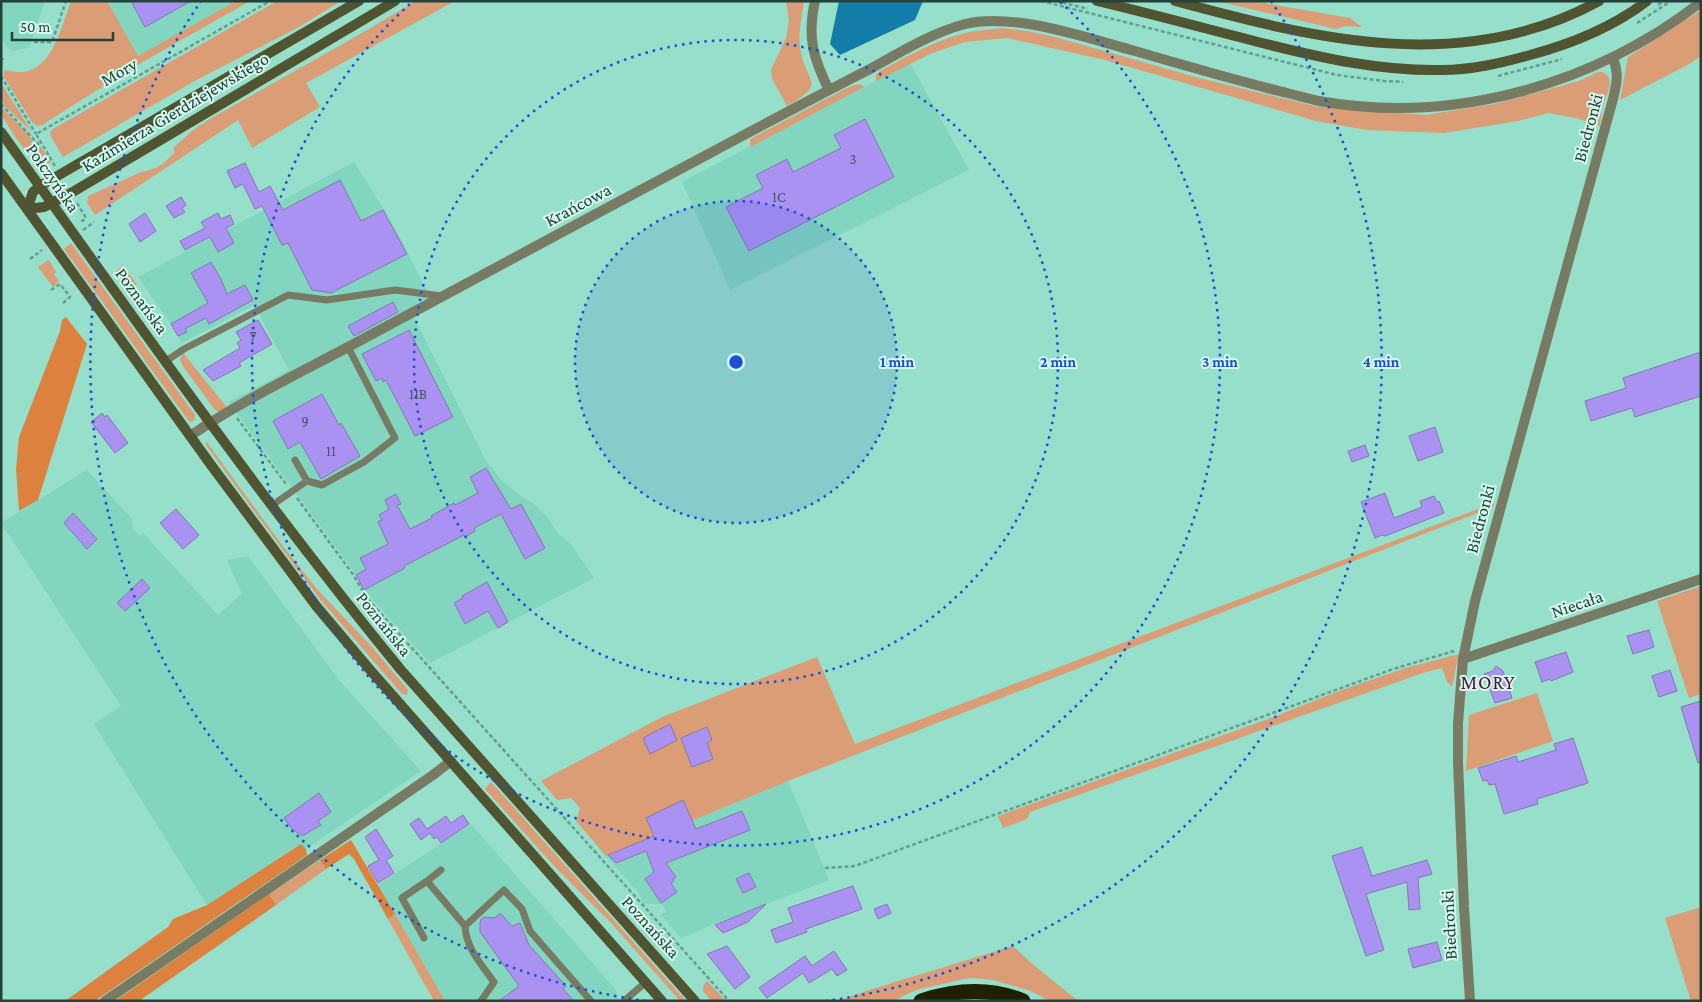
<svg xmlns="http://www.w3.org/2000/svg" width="1702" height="1002" viewBox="0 0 1702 1002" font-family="'Crimson Pro',serif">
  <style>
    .built { fill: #82d5be }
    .green { fill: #da9d75 }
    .forest { fill: #dd823e }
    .water { fill: #137ca9 }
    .building { fill: #aa92f2; stroke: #8478ad }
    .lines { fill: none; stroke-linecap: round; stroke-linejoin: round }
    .path { stroke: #679e8f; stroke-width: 2.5; stroke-dasharray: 4 2.5; stroke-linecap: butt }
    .lane { stroke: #787b63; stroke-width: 7 }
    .street { stroke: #787b63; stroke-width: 10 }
    .secondary { stroke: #505431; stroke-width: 10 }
    .highway { stroke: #1e2103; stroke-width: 15 }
    .ring { fill: none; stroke: #1d4ed8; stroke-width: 2.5; stroke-dasharray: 2.5 5 }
    .labels { text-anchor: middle; stroke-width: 4; stroke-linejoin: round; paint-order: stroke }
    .number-label { font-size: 15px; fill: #465668 }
    .street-label { font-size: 18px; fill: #24423a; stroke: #d4f8ec }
    .quarter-label { font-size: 20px; letter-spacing: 1px; fill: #521232; stroke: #d4f8ec }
    .centre { fill: #1d4ed8; stroke: #d4f8ec; stroke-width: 2.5 }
    .ring-label { font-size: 15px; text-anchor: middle; font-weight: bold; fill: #1d4ed8; stroke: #d4f8ec; stroke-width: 4; stroke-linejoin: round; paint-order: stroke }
  </style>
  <rect width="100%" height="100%" fill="#96dfca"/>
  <path class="built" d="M1,1H45L30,45L27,48L13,51L8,48L1,38Z
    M107,1H236L138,57Z
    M910,63L969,170L730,290L682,182Z
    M354,162L393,224L430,297L409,308L486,461L501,480L521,496L533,503L547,517L558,534L570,543L594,578L430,663L362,588L354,572L229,402L289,370L254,305L182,343L170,323L138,277Z
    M87,470L131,518L133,529L140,536L143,533L218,615L242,594L227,560L248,556L338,679L421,771L306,849L300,844L207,905L94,724L121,706L1,523Z
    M788,781L829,880L714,924L681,938L661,915L667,912L662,904H644L638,892L606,856Z
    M471,824L616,990L617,995L622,1001H445L378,885Z"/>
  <path class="green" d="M71,1H107L138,56L236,1H250L141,63L51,119L43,125L37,126L32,122L4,77V71L7,70C50,83 60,30 71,1Z
    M277,1H341L299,27L200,78L63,157L51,137L50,132L53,129Z
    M416,1H455L306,83L320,107L252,148L238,120L95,215L87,203L88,196L139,173L156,168L164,163L175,152L173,148L192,131L208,120L355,37Z
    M786,1H804C802,16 798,33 800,47C804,82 830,82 787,106L772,79L771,70L786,38L789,21Z
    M1217,1H1252L1350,18L1362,27L1345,26L1336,29Z
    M1701,10V56L1691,63L1620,100L1628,57Z
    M1003,28L1027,31L1055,37L1199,78L1319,107L1426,115L1494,104L1579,81L1598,72H1603L1608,76L1610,82L1609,89L1602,108L1600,126L1576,118L1548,113L1518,121L1444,133L1367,130L1316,121L1105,60L1007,38L965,42L932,53L876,81V75L880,71C910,55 941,37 975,31C984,30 994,29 1003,28Z
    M1,83L32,132L5,106L1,98Z
    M860,84L864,87L750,147V139L845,89L854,85Z
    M3,109L28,134L37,149L41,147L51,163C29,165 11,130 1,114Z
    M71,243L195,415L194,421L190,422L188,420L64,249Z
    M49,260L56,272L54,274L59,281L53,287L38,267Z
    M123,265L137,285C125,288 122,281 115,272Z
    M183,354H184L228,409L219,412L215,410L182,365L180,359Z
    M206,441L282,545L317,589L372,647L408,690L407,695L402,694L319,598L253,510L206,445Z
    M1494,503L1493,507L788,781L606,856L576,821L580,808L571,798L557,800L541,781L662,717L817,657L855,744Z
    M1701,586V694L1689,698L1657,601Z
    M1459,654L1452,686L1447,682L1442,668L1423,673L1030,812L1027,819L1003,828L998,816L1271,718L1339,691L1406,668Z
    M1537,693L1553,741L1466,771L1469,715Z
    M491,782L686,1001H680L611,923L555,867L485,789Z
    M320,860L326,869L276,905L269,894Z
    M1701,907V1001H1691L1665,918Z
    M395,914L445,1001H434L388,919Z
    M1013,946L1030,962L1078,1001H1049L1031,991L993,980L973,978L964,979L916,990L893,1001H838L869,990Z
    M707,981L726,1001H711L703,991L704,984Z"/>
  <path class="forest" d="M66,317L87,344L38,500L19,511L16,469L19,437L60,331L62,320Z
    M351,840L395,914L388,919L354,859L349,854L326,869L320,860Z
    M301,844L306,849L307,855L95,1001H65L168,927L173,919L207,905Z
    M269,894L276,905L139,1001H115Z"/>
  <path class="water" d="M839,1H923L915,20L840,55L830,44Z"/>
  <path class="building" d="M131,1H191L145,27Z
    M865,119L894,177L749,251L726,207L763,188L756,175L787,159L793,172L841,148L834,135Z
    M245,163L259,192L270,186L283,210L340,180L361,221L383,210L407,254L331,293L312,290L288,243L282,245L262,206L255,209L243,184L235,188L227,171Z
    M181,197L186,205L182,208L185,212L174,218L166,206Z
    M145,213L156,231L140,242L129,224Z
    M218,213L221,219L230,215L234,224L226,228L234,243L218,252L210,237L185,250L180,241L205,228L201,222Z
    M211,262L221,279L227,294L245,285L253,300L209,324L206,318L185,329L187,332L178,336L171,324L208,303L191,273Z
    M393,302L398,312L354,336L348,326Z
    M258,320L272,344L239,363L241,366L213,381L203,370L240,348L237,343L241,340L236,332Z
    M409,330L453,417L415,436L386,380L383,382L382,378L376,381L362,354Z
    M1701,352V396L1635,417L1632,408L1591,421L1585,401L1626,388L1623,378Z
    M322,394L339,425L341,423L360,456L321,479L300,442L288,449L273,421Z
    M102,413L105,417L107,415L128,443L115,453L91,422Z
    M1435,427L1443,452L1418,461L1409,436Z
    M1365,445L1369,456L1352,462L1348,451Z
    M486,468L511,509L521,504L545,548L525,559L501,514L474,528L475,531L465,537L464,535L404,566L405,568L364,590L356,575L366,569L360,558L388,544L378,522L382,520L379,515L389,509L385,500L396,494L401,504L397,505L410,529L432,518L431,516L454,503L455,505L478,493L470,477Z
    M1385,493L1394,518L1422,507L1420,501L1434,496L1437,502L1439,501L1444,513L1385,536L1382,535L1375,538L1361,502Z
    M176,509L199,535L183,549L160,523Z
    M73,513L97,539L87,549L64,523Z
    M142,579L150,588L125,611L117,603Z
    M487,582L508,622L498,628L488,611L465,624L454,603L463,598L462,596Z
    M1649,630L1654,647L1633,654L1627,636Z
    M1566,652L1573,672L1551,681L1550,679L1542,682L1535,662Z
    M1496,666L1503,671L1512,698L1495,703L1484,674L1493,671Z
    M1670,670L1677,691L1659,697L1652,676Z
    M1701,701V762L1698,763L1681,707Z
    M670,724L677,740L650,754L643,738Z
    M707,727L712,740L707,743L713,759L692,767L681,738Z
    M1573,738L1588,783L1537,799L1538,804L1504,814L1495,784L1489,785L1487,780L1483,781L1478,768L1516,756L1518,762L1556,750L1554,744Z
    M319,793L331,812L318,821L321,825L302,836L292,829L284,818Z
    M683,800L696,829L742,811L750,830L666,863L676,877L673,879L674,881L671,883L677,892L661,903L645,879L654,872L646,851L616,863L608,855L654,836L646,818Z
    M463,815L469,824L441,843L437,837L434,839L430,833L421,840L410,824L419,818L427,829L446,816L451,823Z
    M376,829L393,856L386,860L394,873L378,883L368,866L379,860L365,837Z
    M1362,847L1372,876L1427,860L1432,874L1418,878L1420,909L1409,910L1407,882L1366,894L1384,950L1366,956L1332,856Z
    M749,873L756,887L743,893L736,879Z
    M853,886L862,909L806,929L807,932L776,943L771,930L793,922L788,908Z
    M766,904L748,922L723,933L715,925Z
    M887,904L891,913L878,919L874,909Z
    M500,913L512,926L520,923L529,945L566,986L563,989L574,1001H499L519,986L480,932V924L481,919L484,917L495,918Z
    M1437,942L1442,960L1413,968L1408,949Z
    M727,946L750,977L735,989L707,954Z
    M834,951L847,970L837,976L832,969L809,983L803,973L767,998L759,988L805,956L812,966Z"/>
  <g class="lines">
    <path class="path" d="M1041,1L1337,75L1384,81L1403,82
      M1056,1L1088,9
      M1658,5L1664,1
      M1637,23L1671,1
      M34,42H52L66,1
      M1,66L3,58
      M1,76L36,134
      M1498,76L1562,59
      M1,104L38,144L41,142
      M55,166L36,134L270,1
      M77,203L86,218L79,223
      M83,230L94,222
      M30,259L42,250
      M51,290L60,284L70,297L62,304
      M237,418L286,484
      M297,498L352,573L367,598L729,1001
      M825,868L855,866L923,841L1393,669L1454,651"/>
    <path class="lane" d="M166,361L184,349L288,295L327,300L395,290L442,296
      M307,481L322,485L364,462L395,438L348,347
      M271,506L307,481L295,460
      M427,881L441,870
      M424,938L402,898L427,881L465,926
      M481,1001L494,982C481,964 466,948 465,926L504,890L522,909L530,931L591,1001
      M624,1001L646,982"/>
    <path class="street" d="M815,1C807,37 813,58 829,90
      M190,436C244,399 306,370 363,339C475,278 587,219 699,159C755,129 811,99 868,70C899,53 931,33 965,24C1014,12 1087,38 1135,51C1183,65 1231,79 1279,91C1292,94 1306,98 1319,101C1453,125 1594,85 1701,2
      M1463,659L1701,579
      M105,1001L433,775L451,761
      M1470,1001L1464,907L1458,762V723L1463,659L1475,601L1613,99C1617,82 1619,75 1613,58"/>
    <path class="secondary" d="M1097,1C1152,14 1207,29 1262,43C1322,58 1379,71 1441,70C1472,70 1501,63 1530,55C1571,44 1613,27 1647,1
      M1175,1C1316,39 1462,76 1599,1
      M1,132C131,314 259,497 401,670L695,1001
      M1,173L211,465L317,607L371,671L662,1001
      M27,209L44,207L71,193L395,1
      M27,209L33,192L40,186L359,1"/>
    <path class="highway" d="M921,1001C954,990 990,987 1023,1001"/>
  </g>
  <circle cx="736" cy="362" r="161" fill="#1d4ed8" fill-opacity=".12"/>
  <g class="ring">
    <circle cx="736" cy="362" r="161"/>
    <circle cx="736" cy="362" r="322"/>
    <path d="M1060 2A484 484 0 1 1 412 2"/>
    <path d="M646 1001A645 645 0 0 1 201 1M1271 1A645 645 0 0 1 826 1001"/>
  </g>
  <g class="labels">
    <g class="number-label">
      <text x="853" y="164">3</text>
      <text x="779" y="202">1C</text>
      <text x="253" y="341">7</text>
      <text x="418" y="399">11B</text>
      <text x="305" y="426">9</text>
      <text x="331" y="456">11</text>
    </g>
    <g class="street-label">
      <text transform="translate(119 72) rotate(-30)" y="6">Mory</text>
      <text transform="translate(175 112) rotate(-31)" y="6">Kazimierza Gierdziejewskiego</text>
      <text transform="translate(1588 128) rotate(-75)" y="6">Biedronki</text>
      <text transform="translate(53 178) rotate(55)" y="6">Połczyńska</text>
      <text transform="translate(578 205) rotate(-28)" y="6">Krańcowa</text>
      <text transform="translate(142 301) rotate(54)" y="6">Poznańska</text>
      <text transform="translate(1480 519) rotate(-75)" y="6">Biedronki</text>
      <text transform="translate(1577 604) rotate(-19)" y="6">Niecała</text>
      <text transform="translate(384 624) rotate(51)" y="6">Poznańska</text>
      <text transform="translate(1449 925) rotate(-93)" y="6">Biedronki</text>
      <text transform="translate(651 927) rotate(48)" y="6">Poznańska</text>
    </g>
    <g class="quarter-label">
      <text x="1488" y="689">MORY</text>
    </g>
  </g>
  <circle cx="736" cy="362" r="8" class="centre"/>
  <g class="ring-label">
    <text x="897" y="367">1 min</text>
    <text x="1058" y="367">2 min</text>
    <text x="1220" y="367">3 min</text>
    <text x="1381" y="367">4 min</text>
  </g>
  <rect width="1702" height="1002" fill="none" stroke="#24423a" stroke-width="5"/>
  <path d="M12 32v8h101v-8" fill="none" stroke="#24423a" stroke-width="2.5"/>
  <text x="20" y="32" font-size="15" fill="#24423a" stroke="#d4f8ec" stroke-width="4" paint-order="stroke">50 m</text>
</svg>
